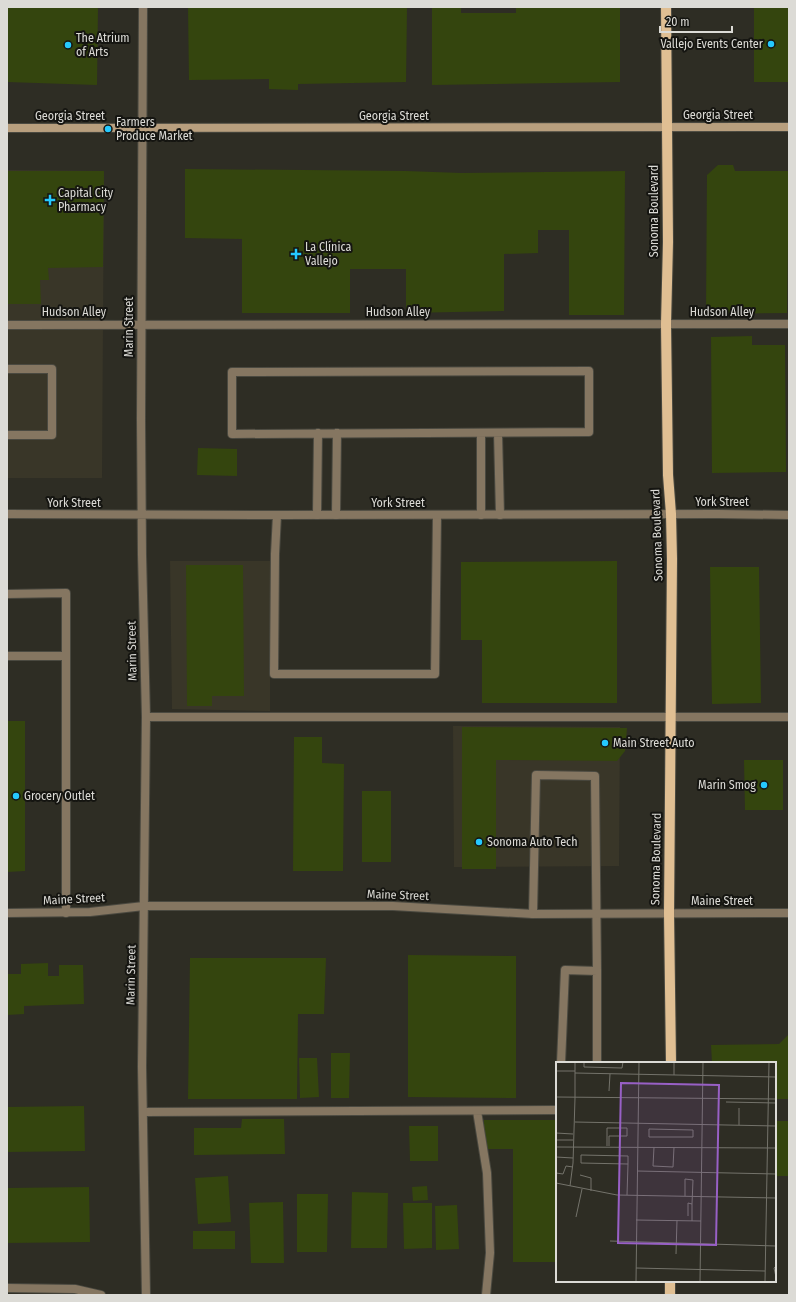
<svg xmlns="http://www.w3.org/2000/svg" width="796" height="1302" viewBox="0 0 796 1302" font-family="'Fira Sans Condensed',sans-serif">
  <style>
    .built { fill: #393628 }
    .building { fill: #34450e }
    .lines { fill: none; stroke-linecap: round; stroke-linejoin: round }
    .service-casing { stroke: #4a4940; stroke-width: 10 }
    .minor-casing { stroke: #4a4940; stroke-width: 10 }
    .tertiary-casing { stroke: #4a4940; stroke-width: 10 }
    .secondary-casing { stroke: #4a4940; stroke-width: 10 }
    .primary-casing { stroke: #4a4940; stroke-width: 12 }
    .service { stroke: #857661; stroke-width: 8 }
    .minor { stroke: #857661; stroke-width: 8 }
    .tertiary { stroke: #857661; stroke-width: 8 }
    .secondary { stroke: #b89f7e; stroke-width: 8 }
    .primary { stroke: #e0bf93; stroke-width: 10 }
    .poi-dot { fill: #25c9fe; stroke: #151511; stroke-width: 1.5 }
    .labels { text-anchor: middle; stroke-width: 4; stroke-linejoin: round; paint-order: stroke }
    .poi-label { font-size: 12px; fill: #dcdbd6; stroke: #151511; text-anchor: start }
    .street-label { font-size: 12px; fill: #dcdbd6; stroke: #151511 }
    .inset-road { fill: none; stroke: #74736b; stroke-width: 1 }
    .view { fill: #9860c6; fill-opacity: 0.15; stroke: #9860c6; stroke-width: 2 }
    .inset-edge { fill: none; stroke: #dcdbd6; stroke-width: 2 }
  </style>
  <rect width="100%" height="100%" fill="#2e2d24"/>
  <path class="built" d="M7,170L104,171L102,478H7Z
    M170,561H270V711L172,709Z
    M453,726L620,727L619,866L454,867Z"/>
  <path class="building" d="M7,7H98L97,85L7,82Z
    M188,7H407L406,82L298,84V90L269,89V79L189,80Z
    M432,7H461V13H516V7H620V82L432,85Z
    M754,7H789V82H754Z
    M718,165H733L735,171H789V241H788L787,313L706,314L707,175Z
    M185,169L406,171L461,173L625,171L624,315H569V230H538V253L504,254V311L406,313V269H350V313H242V239L185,238Z
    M7,171H104L103,267L48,268L49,280H40L41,304H7Z
    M752,336V345H785L786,472L712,473L711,337Z
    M198,448L237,449V476L197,475Z
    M617,561V703H482V640H461V562Z
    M186,565H243L244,696H212V706H187Z
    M710,567H759L761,703L712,704Z
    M7,721H25V871L7,872Z
    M462,727L627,728L625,751L617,761L496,760V869H462Z
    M294,737H322V763L344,764L343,871H293Z
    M744,760H783V810H745Z
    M362,791H391V862H362Z
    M408,955L516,956V1098L408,1097Z
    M190,958H326L324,1014H298L297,1099H188Z
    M48,963V976H59V965H83L84,1004L24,1006V1014L7,1015V974H21V964Z
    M789,1034V1099H775V1063H712L711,1045L779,1044Z
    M331,1053H350L349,1098H331Z
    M299,1058H317L319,1097L300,1098Z
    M84,1106L85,1151L7,1152V1107Z
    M242,1119H284L285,1154L194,1155V1128H241Z
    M484,1120H557V1262H513V1149H484Z
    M775,1121H789V1176H775Z
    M409,1126H438V1161H410Z
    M228,1176L231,1222L198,1224L195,1178Z
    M427,1186L428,1200L413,1201L412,1187Z
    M89,1187L90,1242L7,1243V1188Z
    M352,1192L388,1193L387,1248H351Z
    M297,1194H328L327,1252H297Z
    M283,1202L284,1263H251L249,1203Z
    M403,1203H432V1248L404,1249Z
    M457,1205L459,1249L436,1250L435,1206Z
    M193,1231H235V1249H193Z"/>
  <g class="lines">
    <defs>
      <path id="service" d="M7,325L789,324
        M7,369H52V435H7
        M589,371V432L232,434V372Z
        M498,433L500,515
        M277,515L275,554L274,674H435L437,515
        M317,515L318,433
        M336,515L337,433
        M481,515V433
        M7,594L66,593V656H7
        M146,717H789
        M66,913V656
        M533,914L536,775L595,776L597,971
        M561,1063L565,970L597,971V1063
        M477,1111L487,1173L490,1253L486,1295
        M144,1112L557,1110
        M7,1288L75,1289L101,1295"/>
      <path id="minor" d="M143,7L141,420L142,555L146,717L142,1067L146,1295
        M7,514L277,515L718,514L789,515"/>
      <path id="tertiary" d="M7,913L90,912L144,906H393L533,914L789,913"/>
      <path id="secondary" d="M7,128L789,127"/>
      <path id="primary" d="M666,7L668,242L666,324L668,475L671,514L672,559L669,913L671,1063
        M670,1295V1281"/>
    </defs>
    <use href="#service" class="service-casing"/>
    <use href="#minor" class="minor-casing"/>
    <use href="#tertiary" class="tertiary-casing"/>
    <use href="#secondary" class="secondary-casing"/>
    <use href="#primary" class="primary-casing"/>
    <use href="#service" class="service"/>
    <use href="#minor" class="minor"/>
    <use href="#tertiary" class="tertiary"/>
    <use href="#secondary" class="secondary"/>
    <use href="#primary" class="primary"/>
  </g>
  <g class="poi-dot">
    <circle cx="771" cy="44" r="4"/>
    <circle cx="68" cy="45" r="4"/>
    <circle cx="108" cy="129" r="4"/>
    <path d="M48 194h4v4h4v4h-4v4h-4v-4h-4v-4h4z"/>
    <path d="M294 248h4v4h4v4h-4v4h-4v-4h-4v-4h4z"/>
    <circle cx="605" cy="743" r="4"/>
    <circle cx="764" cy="785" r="4"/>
    <circle cx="16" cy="796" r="4"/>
    <circle cx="479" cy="842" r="4"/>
  </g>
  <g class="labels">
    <g class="poi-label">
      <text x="76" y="42">The Atrium<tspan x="76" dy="14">of Arts</tspan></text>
      <text x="763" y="48" text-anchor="end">Vallejo Events Center</text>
      <text x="116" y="126">Farmers<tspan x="116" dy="14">Produce Market</tspan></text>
      <text x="58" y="197">Capital City<tspan x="58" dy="14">Pharmacy</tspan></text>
      <text x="305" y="251">La Clínica<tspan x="305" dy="14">Vallejo</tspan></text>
      <text x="613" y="747">Main Street Auto</text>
      <text x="756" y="789" text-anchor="end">Marin Smog</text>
      <text x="24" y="800">Grocery Outlet</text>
      <text x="487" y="846">Sonoma Auto Tech</text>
    </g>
    <g class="street-label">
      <text x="718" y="119">Georgia Street</text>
      <text x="70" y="120">Georgia Street</text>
      <text x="394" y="120">Georgia Street</text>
      <text transform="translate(654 211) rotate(-90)" y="4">Sonoma Boulevard</text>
      <text x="74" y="316">Hudson Alley</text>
      <text x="398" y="316">Hudson Alley</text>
      <text x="722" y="316">Hudson Alley</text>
      <text transform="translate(129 327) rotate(-90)" y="4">Marin Street</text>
      <text x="722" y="506">York Street</text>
      <text x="74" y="507">York Street</text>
      <text x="398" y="507">York Street</text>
      <text transform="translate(657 535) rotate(-92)" y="4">Sonoma Boulevard</text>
      <text transform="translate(132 651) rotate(-91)" y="4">Marin Street</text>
      <text transform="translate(656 859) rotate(-89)" y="4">Sonoma Boulevard</text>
      <text transform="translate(398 895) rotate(2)" y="4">Maine Street</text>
      <text transform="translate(74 899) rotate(-3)" y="4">Maine Street</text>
      <text x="722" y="905">Maine Street</text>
      <text transform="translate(131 975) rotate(-89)" y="4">Marin Street</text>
    </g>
  </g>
  <g transform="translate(556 1062)">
    <rect width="220" height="220" fill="#2e2d24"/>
    <path class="inset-road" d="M28,0V5L66,6L67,0M0,9H19M19,11L220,15M118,13V0M53,29L54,12M0,35L220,37M19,36V0M170,40L220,41M183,46V63M19,60L220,64M93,67L137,68V75H93ZM0,71L17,72M0,78H17M51,84V66H71V74H53V84M0,85L220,86M98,85L97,104L117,105L118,85M25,93L72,94V102L25,101ZM0,95L17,96M81,109L220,112M0,111L7,112L10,104L17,105M24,113L35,116V129M0,121L61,133L220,136M14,124L17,101L19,36M71,133L72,102M129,134V117L137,118L136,142M132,154V141L136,142V159M20,155L26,127M80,158L145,159M54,179L220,184M120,192L121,158M220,204L218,206L220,215M80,206L209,209M80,220L83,0M144,220L147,0M209,220L213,0"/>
    <path class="view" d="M65,21L163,23L160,183L62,181Z"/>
    <rect width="220" height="220" class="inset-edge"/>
  </g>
  <rect width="796" height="1302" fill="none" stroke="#dcdbd6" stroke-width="16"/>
  <path d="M660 26v6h72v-6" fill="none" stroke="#dcdbd6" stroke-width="2"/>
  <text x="666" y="26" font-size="12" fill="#dcdbd6" stroke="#151511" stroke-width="3" paint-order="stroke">20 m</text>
</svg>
